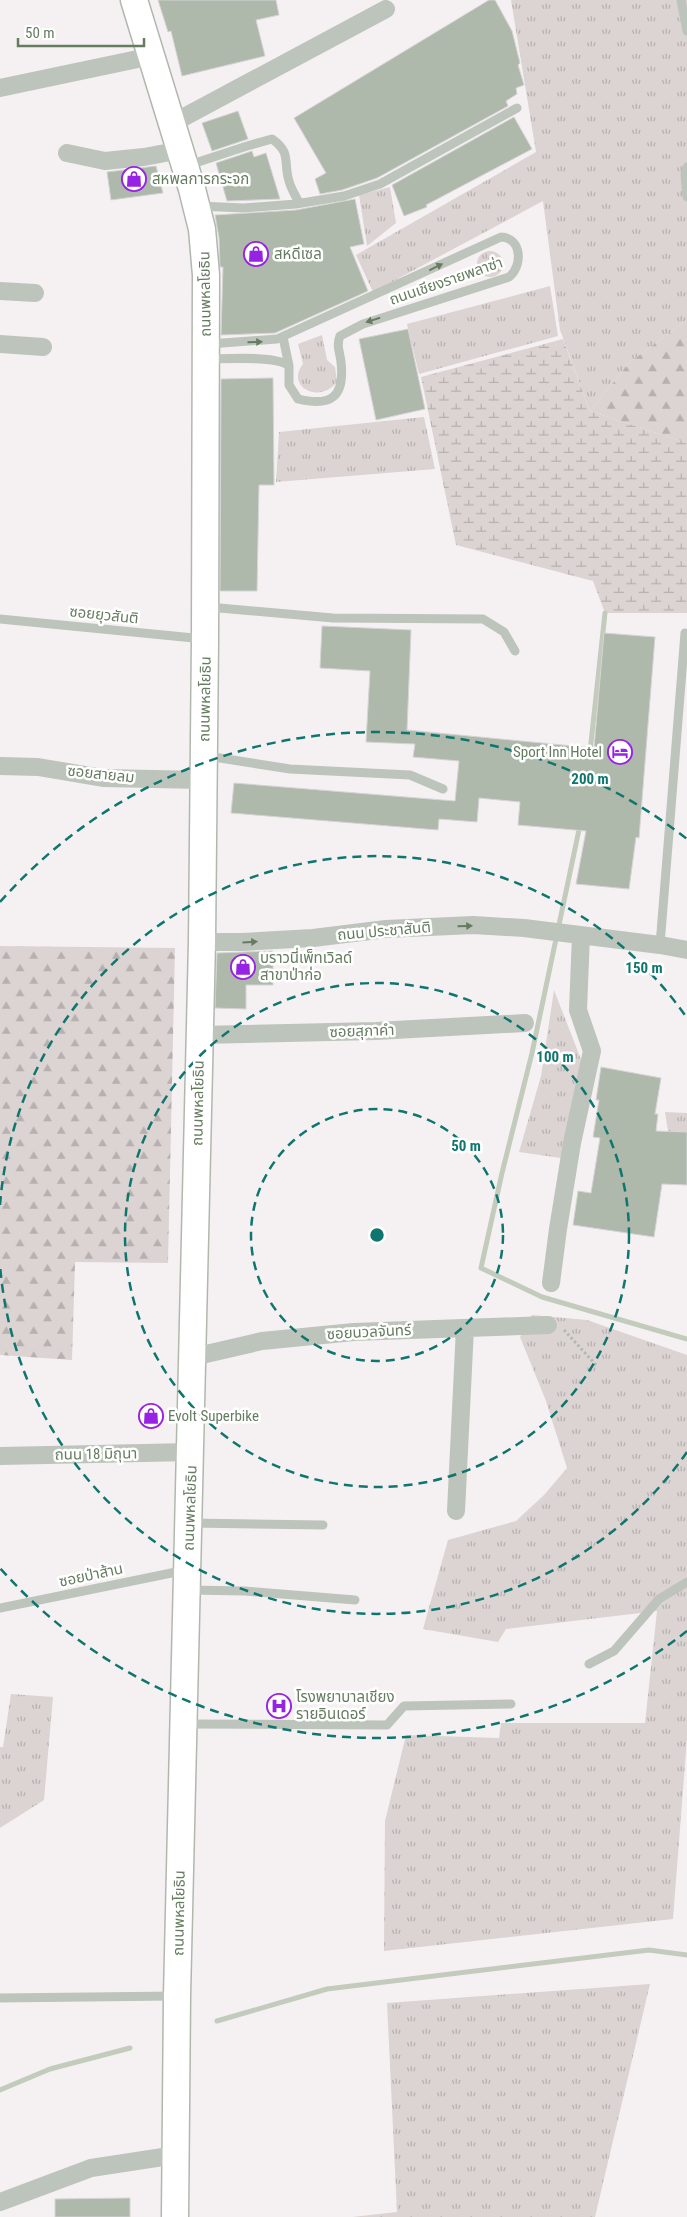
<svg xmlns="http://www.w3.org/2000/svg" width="687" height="2217" viewBox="0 0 687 2217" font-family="'Roboto Condensed','Noto Sans Thai',sans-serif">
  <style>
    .grass { fill: url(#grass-tufts) }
    .forest { fill: url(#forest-firs) }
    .wetland { fill: url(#wetland-marsh) }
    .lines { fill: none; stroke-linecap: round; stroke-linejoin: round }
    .stream { stroke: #c2cbbc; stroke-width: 5 }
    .building { fill: #aeb8ab; stroke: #d6d4d5 }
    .secondary-casing { stroke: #b0b8ae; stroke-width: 29 }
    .path { stroke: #b3b9b2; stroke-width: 3; stroke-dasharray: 2.5 2.5; stroke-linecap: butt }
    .service { stroke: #bdc4bb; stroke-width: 9 }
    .minor { stroke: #bdc4bb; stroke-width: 18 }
    .secondary { stroke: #fff; stroke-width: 26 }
    .oneway { fill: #667c60 }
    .ring { fill: none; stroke: #0f766e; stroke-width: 2.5; stroke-dasharray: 9 6 }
    .labels { text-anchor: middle; stroke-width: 5; stroke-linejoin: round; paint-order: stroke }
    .poi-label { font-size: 15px; fill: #667c60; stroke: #fff; text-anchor: start }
    .street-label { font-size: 15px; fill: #667c60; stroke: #fff }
    .centre { fill: #0f766e; stroke: #fff; stroke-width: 2.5 }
    .ring-label { font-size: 15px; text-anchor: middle; font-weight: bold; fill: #0f766e; stroke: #fff; stroke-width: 5; stroke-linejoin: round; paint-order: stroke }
  </style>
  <defs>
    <pattern id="grass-tufts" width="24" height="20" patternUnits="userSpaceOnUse" patternTransform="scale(1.25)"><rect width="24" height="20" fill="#dcd3d3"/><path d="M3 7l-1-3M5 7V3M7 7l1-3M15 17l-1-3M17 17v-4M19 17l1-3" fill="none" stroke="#b6b0af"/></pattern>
    <pattern id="forest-firs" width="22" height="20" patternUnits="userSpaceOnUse" patternTransform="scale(1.25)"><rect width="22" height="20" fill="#dcd3d3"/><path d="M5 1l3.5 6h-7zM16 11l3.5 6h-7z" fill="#b6b0af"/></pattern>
    <pattern id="wetland-marsh" width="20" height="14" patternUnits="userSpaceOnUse" patternTransform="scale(1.25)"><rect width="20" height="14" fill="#dcd3d3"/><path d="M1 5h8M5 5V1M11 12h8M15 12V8" fill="none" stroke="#b6b0af"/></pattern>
  </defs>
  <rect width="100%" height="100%" fill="#f5f1f3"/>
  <path class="grass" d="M511,0H687V320L630,362L590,411L560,330L543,201L373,292L356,255L536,152Z
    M390,187L396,223L367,246L359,195Z
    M477 264a13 13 0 1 1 26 0a13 13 0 1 1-26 0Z
    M550,286L558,336L419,374L407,324Z
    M322,335L327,360L335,367L337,382C319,405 285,386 303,364L298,344Z
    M424,417L435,469L276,482L279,432Z
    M554,990L582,1062L561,1158L519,1152L541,1076Z
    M665,1112L687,1113V1132L668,1131Z
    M532,1315L587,1320L687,1355V1738L673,1919L384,1951L385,1821L406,1735L499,1738L501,1723H645L657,1611L506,1629L498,1642L423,1629L448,1540L516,1521L544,1495L567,1468L546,1401L520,1337Z
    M11,1694L53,1697L44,1800L0,1828V1747H3Z
    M650,1984L595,2217H352L397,2212L387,2003Z"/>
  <path class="forest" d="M687,320V443L590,411L630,362Z
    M0,946L175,948L168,1263L75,1262L72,1360L0,1355Z"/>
  <path class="wetland" d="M563,339L590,411L687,443V613H605L593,581L456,545L421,377Z"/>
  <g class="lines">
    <path class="stream" d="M590,752L605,613
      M580,825L532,1053L502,1173L481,1268L542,1297L687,1339
      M217,2021L327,1989L649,1950L687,1955
      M0,2090L50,2069L130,2048"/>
  </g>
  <path class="building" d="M158,0H276L279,15L256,20L265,56L182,76L171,31L168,32Z
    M489,0H495L512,31L520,63L518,65L524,85L516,88L517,94L506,101L508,106L377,178L342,190L320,194L315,179L326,173L294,118Z
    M238,111L248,139L212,151L202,123Z
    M514,117L532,149L426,205L427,207L404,216L392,185Z
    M252,151L254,157L266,153L280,199L227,201L216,163Z
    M156,166L163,193L111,200L107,172Z
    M355,199L364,244L350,247L368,291L275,333L221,335L223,267H220L219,238L215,215L296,210Z
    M408,329L425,409L376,420L359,339Z
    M273,378L274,485H259L257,591H220L221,379Z
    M322,626L411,630L407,730L594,748L604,633L655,637L639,838L636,837L629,889L576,884L586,831L518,825L520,802L479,798L477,822L439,819L438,830L231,813L234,783L455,801L459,761L413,757L415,744L366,742L370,671L320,668Z
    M273,951V985H246V1009L215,1008L217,953Z
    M601,1067L661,1078L655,1114H658L656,1131L687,1132V1185L662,1184L654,1237L573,1225L578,1191L591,1193L600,1138L593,1137L599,1100H596Z
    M130,2198V2217H55V2199Z"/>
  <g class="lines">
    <defs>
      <path id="secondary" d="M134,0L192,189L202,229L206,275L205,639L202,942L177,1996L175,2217"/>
    </defs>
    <use href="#secondary" class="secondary-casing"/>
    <path class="path" d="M564,1330L597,1366"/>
    <path class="service" d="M681,0L687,31
      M186,166L247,146L272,139C292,153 283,162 289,181C291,189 296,196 299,203
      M687,167L685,174L687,197
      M199,206L243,208L296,204L344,196L380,184L517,108
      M283,337L289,366
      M207,359C224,359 278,355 289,366V385L298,399C331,407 345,397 341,362C340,352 336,346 340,336L363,324L509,277C523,266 522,238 501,237L277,339L209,344
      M208,607L333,618L483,619L504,632L515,651
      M0,619L204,639
      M207,756L290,769L410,775L443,789
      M660,945L685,633
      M190,1523L323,1525
      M188,1590L245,1591L355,1600
      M0,1608L186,1570
      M589,1664L614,1651L659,1599L687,1582
      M187,1724L387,1725L404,1706L511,1704
      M0,1998L175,1996"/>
    <path class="minor" d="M0,88L152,56
      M173,123L386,9
      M67,153L105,161L144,157L181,150
      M0,291L35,293
      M0,344L43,347
      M0,766L38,767L103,778L203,780
      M202,942H242L313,938L386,929L473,925L524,928L660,945L687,950
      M200,1035L376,1031L525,1023
      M551,1283L558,1229L572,1143L592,1051L578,1010L581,935
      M193,1357L262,1341L354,1332L548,1325
      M0,1456L191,1452
      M456,1511L465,1328
      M0,2202L91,2168L176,2155"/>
    <use href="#secondary" class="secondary"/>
  </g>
  <defs><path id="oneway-solid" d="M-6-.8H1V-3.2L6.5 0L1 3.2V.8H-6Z" transform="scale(1.25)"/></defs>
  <g class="oneway">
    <use href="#oneway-solid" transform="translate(436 267) rotate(-26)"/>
    <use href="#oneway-solid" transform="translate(373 320) rotate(162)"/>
    <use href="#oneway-solid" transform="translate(255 342) rotate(-2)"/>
    <use href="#oneway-solid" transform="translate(465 926) rotate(-2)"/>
    <use href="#oneway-solid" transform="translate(250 942) rotate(-3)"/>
  </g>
  <g class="ring">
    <circle cx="377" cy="1235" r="126"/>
    <circle cx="377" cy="1235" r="252"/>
    <path d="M687 1452A378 378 0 0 1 0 1265M0 1205A378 378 0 0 1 687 1018"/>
    <path d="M687 1631A503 503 0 0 1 0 1568M0 902A503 503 0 0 1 687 839"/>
  </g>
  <defs>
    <symbol id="shop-ring" viewBox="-11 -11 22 22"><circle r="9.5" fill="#fff" stroke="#9623e3" stroke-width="1.5"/><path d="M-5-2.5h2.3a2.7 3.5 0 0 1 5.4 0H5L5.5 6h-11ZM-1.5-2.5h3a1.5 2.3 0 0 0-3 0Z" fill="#9623e3"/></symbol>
    <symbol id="hotel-ring" viewBox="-11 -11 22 22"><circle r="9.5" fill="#fff" stroke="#9623e3" stroke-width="1.5"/><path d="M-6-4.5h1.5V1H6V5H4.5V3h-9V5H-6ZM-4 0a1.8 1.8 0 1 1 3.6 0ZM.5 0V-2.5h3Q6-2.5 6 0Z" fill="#9623e3"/></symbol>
    <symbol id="hospital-ring" viewBox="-11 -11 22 22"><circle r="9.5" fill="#fff" stroke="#9623e3" stroke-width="1.5"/><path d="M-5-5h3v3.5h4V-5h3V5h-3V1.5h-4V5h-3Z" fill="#9623e3"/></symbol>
  </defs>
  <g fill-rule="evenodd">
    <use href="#shop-ring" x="120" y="165" width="28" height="28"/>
    <use href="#shop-ring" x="242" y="240" width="28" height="28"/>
    <use href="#hotel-ring" x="606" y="738" width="28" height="28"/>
    <use href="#shop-ring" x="229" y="953" width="28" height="28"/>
    <use href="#shop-ring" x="137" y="1402" width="28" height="28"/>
    <use href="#hospital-ring" x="265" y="1692" width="28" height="28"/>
  </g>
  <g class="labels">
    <g class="poi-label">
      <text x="152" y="184">สหพลการกระจก</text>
      <text x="274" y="259">สหดีเซล</text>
      <text x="602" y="757" text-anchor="end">Sport Inn Hotel</text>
      <text x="260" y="963">บราวนี่เพ็ทเวิลด์<tspan x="260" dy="17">สาขาป่าก่อ</tspan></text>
      <text x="168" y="1421">Evolt Superbike</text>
      <text x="296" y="1702">โรงพยาบาลเชียง<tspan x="296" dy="17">รายอินเดอร์</tspan></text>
    </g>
    <g class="street-label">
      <text transform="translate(446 281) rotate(-19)" y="5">ถนนเชียงรายพลาซ่า</text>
      <text transform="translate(205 294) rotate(-91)" y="5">ถนนพหลโยธิน</text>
      <text transform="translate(104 615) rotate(6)" y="5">ซอยยุวสันติ</text>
      <text transform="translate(205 699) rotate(-89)" y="5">ถนนพหลโยธิน</text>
      <text transform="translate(101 774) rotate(6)" y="5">ซอยสายลม</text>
      <text transform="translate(384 931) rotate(-5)" y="5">ถนน ประชาสันติ</text>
      <text transform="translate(362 1031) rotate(-2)" y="5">ซอยสุภาคำ</text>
      <text transform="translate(198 1103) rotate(-89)" y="5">ถนนพหลโยธิน</text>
      <text transform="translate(369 1332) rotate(-3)" y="5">ซอยนวลจันทร์</text>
      <text transform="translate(96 1454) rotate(-1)" y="5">ถนน 18 มิถุนา</text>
      <text transform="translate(190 1508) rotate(-88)" y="5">ถนนพหลโยธิน</text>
      <text transform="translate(91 1575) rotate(-12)" y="5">ซอยป่าส้าน</text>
      <text transform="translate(179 1913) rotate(-89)" y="5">ถนนพหลโยธิน</text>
    </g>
  </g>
  <circle cx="377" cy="1235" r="8" class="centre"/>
  <g class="ring-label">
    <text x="590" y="784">200 m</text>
    <text x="644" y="973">150 m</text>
    <text x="555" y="1062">100 m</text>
    <text x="466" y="1151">50 m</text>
  </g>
  <path d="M18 38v8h126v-8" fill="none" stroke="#667c60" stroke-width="2.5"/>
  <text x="25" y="38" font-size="15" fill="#667c60" stroke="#ffffff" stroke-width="4" paint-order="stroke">50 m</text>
</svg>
